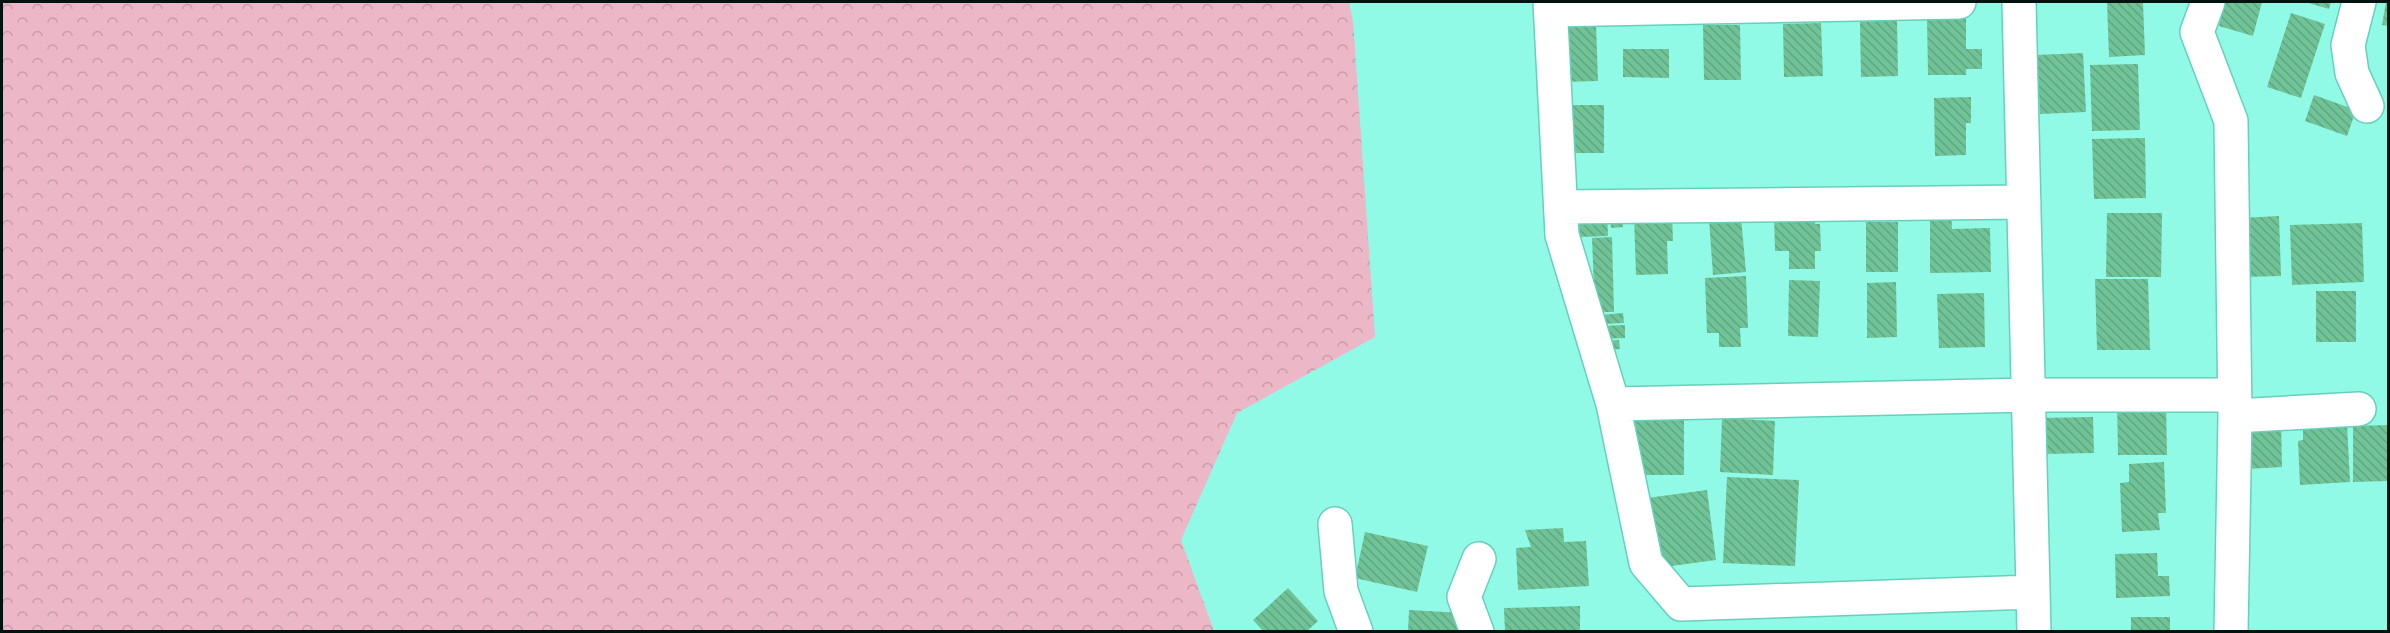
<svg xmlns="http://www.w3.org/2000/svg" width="2390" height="633" viewBox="0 0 2390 633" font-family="Montserrat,sans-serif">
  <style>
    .forest { fill: url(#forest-crowns) }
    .building { fill: url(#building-back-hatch) }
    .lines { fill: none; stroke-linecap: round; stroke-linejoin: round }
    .minor-casing { stroke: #66d0bc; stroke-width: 36 }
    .minor { stroke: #fff; stroke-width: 33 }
  </style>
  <defs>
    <pattern id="forest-crowns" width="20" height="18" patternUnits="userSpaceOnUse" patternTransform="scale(1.5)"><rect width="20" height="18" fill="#ecb7c6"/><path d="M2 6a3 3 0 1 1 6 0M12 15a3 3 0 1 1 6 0" fill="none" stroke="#c99ca9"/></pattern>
    <pattern id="building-back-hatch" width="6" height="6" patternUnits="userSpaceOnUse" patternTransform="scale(1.5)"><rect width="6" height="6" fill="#70c297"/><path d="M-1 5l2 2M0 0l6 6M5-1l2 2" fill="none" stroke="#5fa681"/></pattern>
  </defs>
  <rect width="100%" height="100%" fill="#91fae6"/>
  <path class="forest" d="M2,2H1349L1353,21L1375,337L1237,413L1181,540L1214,631H2Z"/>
  <path class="building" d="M2107,2H2143L2145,55L2109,57Z
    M2225,2H2262L2253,36L2219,26Z
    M2305,2H2331L2329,9Z
    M2386,2H2388V26L2382,25Z
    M2291,13L2325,24L2301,98L2267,87Z
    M1966,19V49H1982V69H1966V75H1928L1927,20Z
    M1897,20L1898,76L1861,77L1860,22Z
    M1821,23L1823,76L1784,77L1783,24Z
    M1596,24L1598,81L1560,82L1559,25Z
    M1703,25H1740L1741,80H1704Z
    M1623,49H1669V78L1623,77Z
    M2083,53L2086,112L2040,114L2037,55Z
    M2138,64L2140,130L2092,131L2090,65Z
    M2314,95L2356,110L2347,136L2305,121Z
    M1971,97V123H1966V155L1935,156L1934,98Z
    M1562,105H1604V153H1563Z
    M2145,138L2146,198L2094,199L2092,139Z
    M1610,210L1623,222V227L1611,228Z
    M1951,210L1952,229L1990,228L1991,272L1930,273V211Z
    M1815,211V224H1820L1821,251H1815V269H1789V251H1775L1774,216Z
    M1607,212L1608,236L1580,237L1578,213Z
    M2107,213H2162L2161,277H2106Z
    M1672,214L1673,241H1667L1668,274L1636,275L1634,216Z
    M2279,216L2281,276L2243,277L2240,218Z
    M1741,217L1746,272L1713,275L1709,219Z
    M1866,222H1898V272H1866Z
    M2362,223L2364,282L2292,285L2290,225Z
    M1612,237L1614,312H1595L1592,238Z
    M1746,276L1748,328H1740L1741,347H1719V333H1707L1705,278Z
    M2095,279H2148L2150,350H2097Z
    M1789,280L1820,281L1818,337L1788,336Z
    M1896,282L1897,337L1867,338V283Z
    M2316,291H2356V342H2316Z
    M1984,293L1985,347L1939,348L1937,294Z
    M1623,313L1624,323L1601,324L1600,315Z
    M1625,325V338L1601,339V326Z
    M1619,340L1620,349L1599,350V341Z
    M2166,401L2167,455H2118L2117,402Z
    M1630,415H1684V475H1630Z
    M2093,417L2094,453L2041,454L2040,418Z
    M1722,418L1775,421L1773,475L1720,472Z
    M2281,420L2282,467L2247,469L2245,422Z
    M2347,424L2350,482L2300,485L2298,441L2303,440V427Z
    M2388,425V481L2353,482V426Z
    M2164,462L2166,513H2158L2160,530L2122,532L2120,483L2129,482V464Z
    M1727,477L1799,480L1795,566L1723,563Z
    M1707,490L1716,560L1656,568L1647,498Z
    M1563,528L1564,542L1586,541L1589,586L1518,590L1516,548L1531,547L1525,530Z
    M1365,532L1428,546L1417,592L1355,578Z
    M2157,553L2158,576H2169L2170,596L2116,598L2115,554Z
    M1288,588L1318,621L1306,632H1264L1253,620Z
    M1580,606V632H1505L1504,608Z
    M1409,610L1462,613L1460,632H1408Z
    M2131,617H2170V632H2131Z"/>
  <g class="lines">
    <defs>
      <path id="minor" d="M1550,2L1562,235L1613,404L1646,563L1681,604L2033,592
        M2019,2L2034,632
        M2208,2L2197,32L2231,121L2235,416L2231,632
        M2359,2L2348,45L2352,73L2367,106
        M1551,10L1959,2
        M1561,207L2024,202
        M1613,404L2029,395H2233
        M2235,416L2359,409
        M1335,524L1341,591L1356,632
        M1477,632L1464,597L1479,559"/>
    </defs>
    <use href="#minor" class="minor-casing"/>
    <use href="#minor" class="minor"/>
  </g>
  <rect width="2390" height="633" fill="none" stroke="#00130f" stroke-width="6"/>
</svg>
